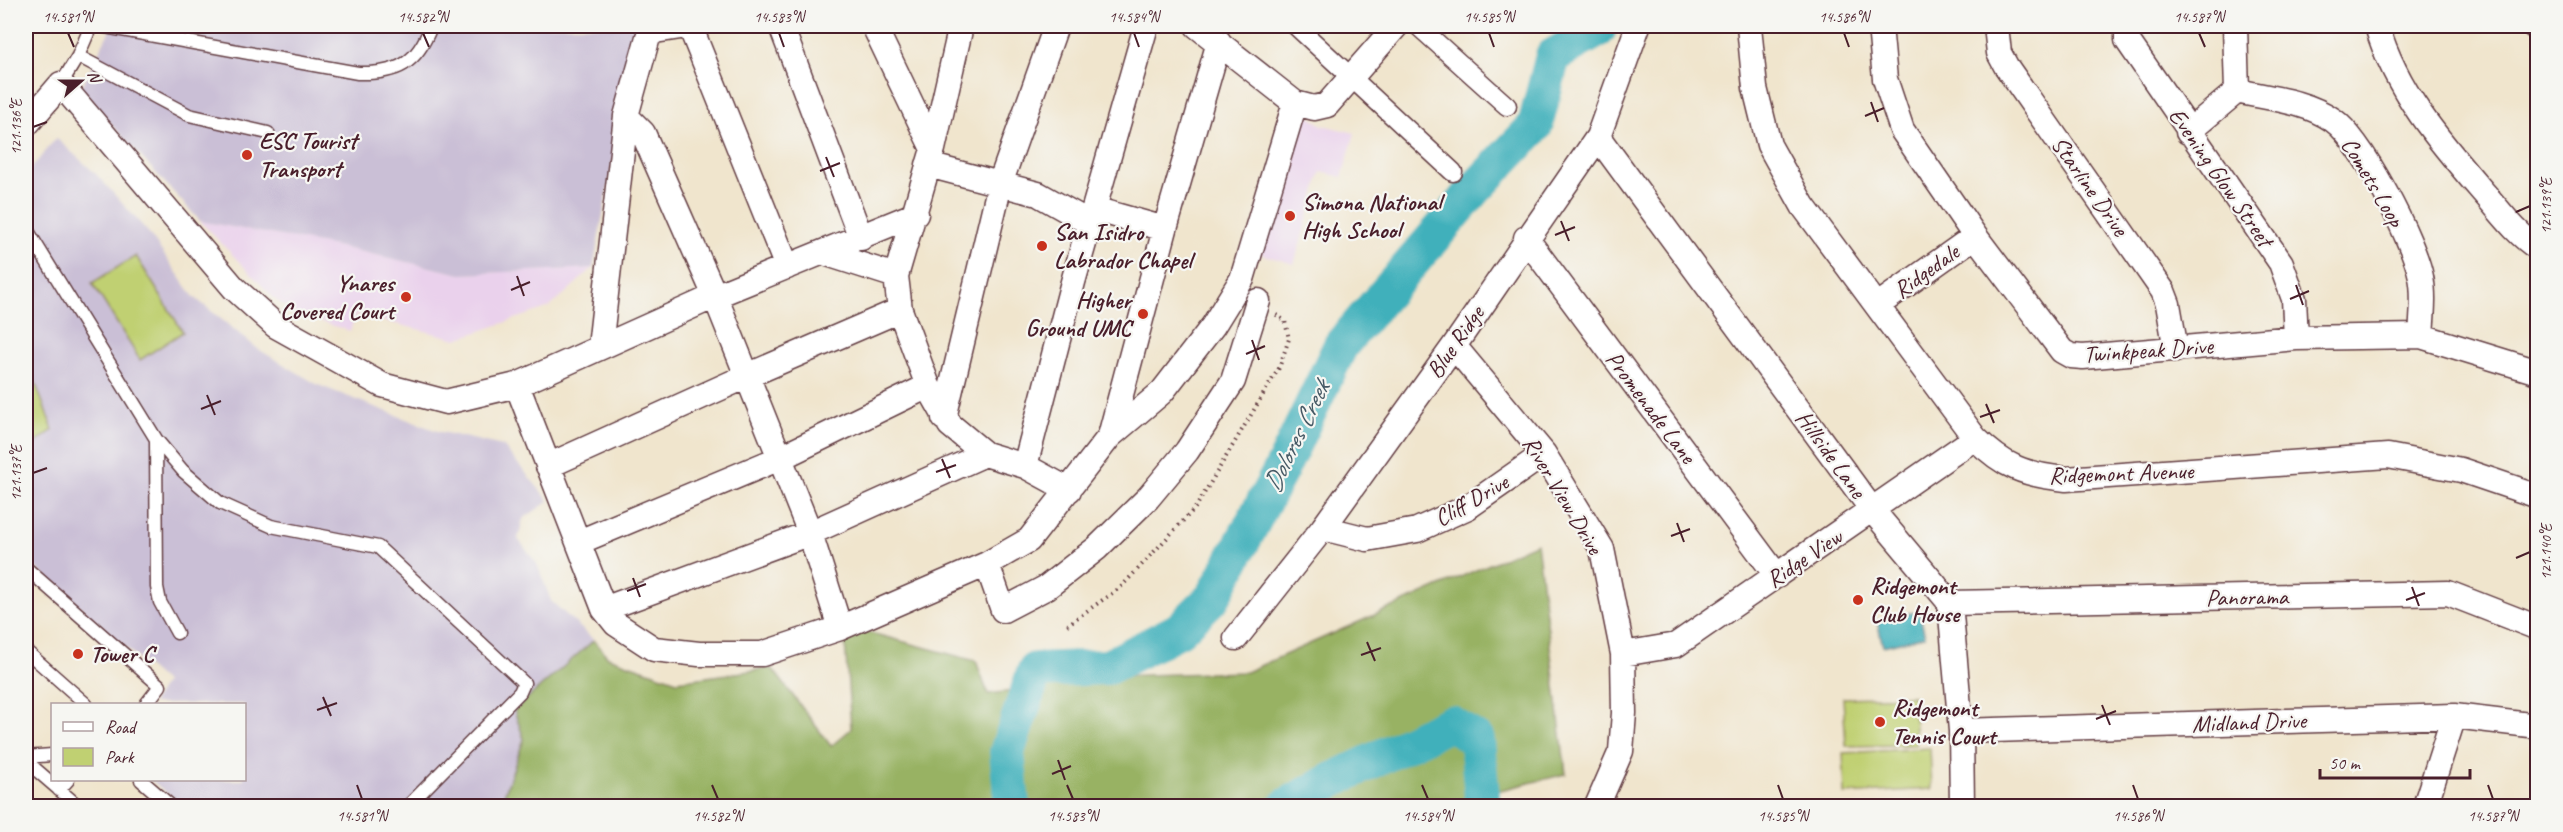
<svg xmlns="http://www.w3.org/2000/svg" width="2563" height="832" viewBox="0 0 2563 832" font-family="Caveat,sans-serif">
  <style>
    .built { fill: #ead1ec }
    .industrial { fill: #cabfd6 }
    .green { fill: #c0d072; stroke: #85784e; stroke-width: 1.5 }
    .forest { fill: #98b264; stroke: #716848; stroke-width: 1.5 }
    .water { fill: #40b0bb; stroke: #456873; stroke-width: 1.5 }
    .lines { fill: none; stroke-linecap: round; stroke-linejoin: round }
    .river { stroke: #40b0bb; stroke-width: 36 }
    .service-casing { stroke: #633d43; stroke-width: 15 }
    .pedestrian-casing { stroke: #633d43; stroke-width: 21 }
    .minor-casing { stroke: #633d43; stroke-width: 27 }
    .path { stroke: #633d43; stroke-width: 4; stroke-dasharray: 1.5 4.5; stroke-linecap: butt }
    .service { stroke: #fff; stroke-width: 12 }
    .pedestrian { stroke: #fff; stroke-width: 18 }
    .minor { stroke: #fff; stroke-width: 24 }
    .ticks { fill: none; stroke: #4a1f2b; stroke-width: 2 }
    .poi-dot { fill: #c8321e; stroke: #f6f6f2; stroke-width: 2 }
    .labels { text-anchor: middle; stroke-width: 4.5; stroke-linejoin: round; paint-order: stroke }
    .poi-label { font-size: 24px; font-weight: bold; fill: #4a1f2b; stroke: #f6f6f2; text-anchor: start }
    .street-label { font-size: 24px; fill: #4a1f2b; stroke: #f6f6f2 }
    .water-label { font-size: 26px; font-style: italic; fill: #465965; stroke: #f6f6f2 }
    .neatline { fill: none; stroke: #4a1f2b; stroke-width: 2 }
    .ticks-label { font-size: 15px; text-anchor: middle; fill: #4a1f2b }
  </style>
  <rect width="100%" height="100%" fill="#f6f6f2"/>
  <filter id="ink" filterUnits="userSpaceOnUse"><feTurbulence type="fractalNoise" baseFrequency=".0167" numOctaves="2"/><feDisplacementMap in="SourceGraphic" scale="12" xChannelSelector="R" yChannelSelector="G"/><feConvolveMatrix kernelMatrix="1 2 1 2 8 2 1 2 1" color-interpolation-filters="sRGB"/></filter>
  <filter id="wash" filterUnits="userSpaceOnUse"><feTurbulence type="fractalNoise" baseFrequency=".008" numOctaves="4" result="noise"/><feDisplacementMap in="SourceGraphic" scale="24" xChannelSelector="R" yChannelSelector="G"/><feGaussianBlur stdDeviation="1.35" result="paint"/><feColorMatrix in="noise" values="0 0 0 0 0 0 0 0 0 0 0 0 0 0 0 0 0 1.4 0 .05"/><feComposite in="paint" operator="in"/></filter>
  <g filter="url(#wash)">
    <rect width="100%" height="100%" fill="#f0e5cd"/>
    <path class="built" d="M1301,111L1322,125L1355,133L1342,177L1321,172L1294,264L1261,254Z
      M200,221L336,246L461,274L593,268L550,307L457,339L356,314L350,331L299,315L276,300Z"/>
    <path class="industrial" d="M112,26H638L593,268L461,274L336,246L200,221L80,90Z
      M56,138L96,174L148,232L194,297L258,349L318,385L437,431L503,446L549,501L523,519L518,539L537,564L551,601L594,640L514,710L524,739L502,801L476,806H183L151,780H244V704H152L165,682L26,559V450L53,430L26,358V175Z"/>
    <path class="green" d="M136,256L183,332L140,360L92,283Z
      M26,358L53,430L26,450Z
      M1913,696L1916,745L1846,746L1843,698Z
      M1930,748L1932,789L1845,794L1843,753Z"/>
    <path class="forest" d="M1537,543L1566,774L1460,800L1459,806H476L502,801L524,739L514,710L594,640L608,657L677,681L772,668L831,746L851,729L845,642L852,628L976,661L988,694L1013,691L1045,678L1246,672Z"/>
    <path class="water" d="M1919,611L1925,636L1883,646L1877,621Z"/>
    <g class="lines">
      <path class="river" d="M1012,806L1007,752L1035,670L1108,667L1179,630L1213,597L1283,466L1341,345L1476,188L1535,126L1553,56L1598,30L1596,26
        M1286,806L1333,780L1451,723L1477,740L1482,797L1480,806"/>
    </g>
  </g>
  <g filter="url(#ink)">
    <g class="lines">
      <defs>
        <path id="service" d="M100,26L358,73C397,74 417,64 431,26
          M78,56L189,115L268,133
          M61,84L78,56L91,26
          M26,228L156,439L183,471L220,503L271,526L378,547L524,683L520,692L408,806
          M156,439L157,587L160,602L177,633
          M26,568L160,686L146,704
          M26,651L86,704
          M26,757L52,755
          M26,761L78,806
          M141,780L171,806
          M59,790L68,780"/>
        <path id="pedestrian" d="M1296,26L1453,172
          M1418,26L1507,106"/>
        <path id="minor" d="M690,26L787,267
          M781,26L861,238
          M874,26L933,149
          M961,26L933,149L896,276L900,310L928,386L950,425L985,454L1025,466L1069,490
          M1197,26L1295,103L1314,108L1327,105L1396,26
          M1749,26L1755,88L1769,145L1803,206L1975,438C2004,467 2025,475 2066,479L2388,456L2461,470L2538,496
          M1880,26L1885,79L1902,130L1975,236L2062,351L2071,356L2083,357L2296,338L2421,336L2538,372
          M1996,26L1999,53L2006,66L2163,291L2168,304L2176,350
          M2127,26V40L2281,263L2294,299L2296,338
          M2235,26L2237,91
          M2377,26C2396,91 2439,141 2483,192C2500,211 2515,233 2538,248
          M2534,26L2538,29
          M626,116L643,133L715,296L810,533L840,628
          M26,125L61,84L234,288L276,326L382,385L446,402L517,385L715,296L916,214
          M2188,132L2237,91C2268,98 2306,101 2333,120C2362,140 2414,241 2421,277C2425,296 2422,317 2421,336
          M1598,137L1873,511L1950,603L1961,731L1962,806
          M928,165L1038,194L1079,217
          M1094,209L1165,229
          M1526,238L1777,576
          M824,253L896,276
          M1878,305L1975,236
          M1454,346L1544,454L1602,549L1623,654L1624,713L1621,751L1597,806
          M600,347L626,116L648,37L655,31L687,26
          M517,385L604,609L616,624L654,649L699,654H762L840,628L987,564L1029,540L1110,436L1162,392L1213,326L1242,279L1295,103
          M944,418L1000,184L1056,26
          M1110,436L1165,229L1219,42
          M548,466L747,376L900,310
          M1025,466L1073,282L1146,26
          M1323,528L1367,539L1417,530L1468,507L1544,454
          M579,542L780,458L928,386
          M987,564L1003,610L1047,587L1097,548L1148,498L1187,451L1233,381L1258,301
          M1950,603L2448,593L2538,628
          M604,609L810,533L985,454
          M1236,638L1323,528L1454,346L1598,137L1638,26
          M1623,654L1676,645L1975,438
          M1961,731L2454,716L2538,726
          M2425,806L2454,716"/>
      </defs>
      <use href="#service" class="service-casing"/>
      <use href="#pedestrian" class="pedestrian-casing"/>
      <use href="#minor" class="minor-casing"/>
      <path class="path" d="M1067,625L1121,587L1196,507L1279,368L1289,339L1285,321L1275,314"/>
      <use href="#service" class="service"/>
      <use href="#pedestrian" class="pedestrian"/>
      <use href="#minor" class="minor"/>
    </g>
  </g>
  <path class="ticks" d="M68,33L74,47M423,33L429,47M779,33L784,47M1134,33L1139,47M1489,33L1494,47M1844,33L1849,47M2199,33L2205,47M1871,102L1878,122M1865,116L1884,108M33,127L47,122M826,157L834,177M820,171L840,163M2516,212L2530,206M1561,221L1569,241M1555,235L1575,227M517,276L524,296M2296,285L2303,305M511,290L530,282M2290,299L2309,291M1252,340L1259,360M1246,354L1265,346M207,395L215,415M1986,404L1994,423M201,409L221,401M1980,417L2000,410M942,459L950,478M936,472L956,465M33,473L47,468M1677,523L1684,542M1671,536L1690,529M2516,558L2530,552M633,578L640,597M2412,587L2419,606M627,591L646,584M2406,600L2425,593M1367,642L1375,661M1361,655L1381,648M323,697L331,716M2102,705L2110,725M317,710L337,703M2096,719L2116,711M1058,760L1065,780M1052,774L1071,766M357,785L362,799M712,785L718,799M1067,785L1073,799M1422,785L1428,799M1778,785L1783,799M2133,785L2138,799M2488,785L2493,799"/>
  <g class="poi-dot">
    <circle cx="247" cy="155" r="6"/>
    <circle cx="1290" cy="216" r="6"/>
    <circle cx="1042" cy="246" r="6"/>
    <circle cx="406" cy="297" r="6"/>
    <circle cx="1143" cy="314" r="6"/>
    <circle cx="1858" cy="600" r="6"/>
    <circle cx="78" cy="654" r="6"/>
    <circle cx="1880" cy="722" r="6"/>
  </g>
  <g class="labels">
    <g class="poi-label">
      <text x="259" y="149">ESC Tourist<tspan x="259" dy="28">Transport</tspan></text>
      <text x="1302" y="210">Simona National<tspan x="1302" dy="28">High School</tspan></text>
      <text x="1054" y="240">San Isidro<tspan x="1054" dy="28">Labrador Chapel</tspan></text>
      <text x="394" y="291" text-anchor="end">Ynares<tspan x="394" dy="28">Covered Court</tspan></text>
      <text x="1131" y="308" text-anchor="end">Higher<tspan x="1131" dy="28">Ground UMC</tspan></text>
      <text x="1870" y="594">Ridgemont<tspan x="1870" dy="28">Club House</tspan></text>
      <text x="90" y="662">Tower C</text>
      <text x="1892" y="716">Ridgemont<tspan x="1892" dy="28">Tennis Court</tspan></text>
    </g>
    <g class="street-label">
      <text transform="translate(2221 177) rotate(55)" y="8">Evening Glow Street</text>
      <text transform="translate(2373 182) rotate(59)" y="8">Comets Loop</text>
      <text transform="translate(2090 186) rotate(55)" y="8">Starline Drive</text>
      <text transform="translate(1926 271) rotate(-36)" y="8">Ridgedale</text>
      <text transform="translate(1455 342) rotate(-55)" y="8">Blue Ridge</text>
      <text transform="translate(2148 350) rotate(-4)" y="8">Twinkpeak Drive</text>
      <text transform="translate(1651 407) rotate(53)" y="8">Promenade Lane</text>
      <text transform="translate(1831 454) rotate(54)" y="8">Hillside Lane</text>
      <text transform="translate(2121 473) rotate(-2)" y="8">Ridgemont Avenue</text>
      <text transform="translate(1563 495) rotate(59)" y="8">River View Drive</text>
      <text transform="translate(1471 500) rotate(-30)" y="8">Cliff Drive</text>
      <text transform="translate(1804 558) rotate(-34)" y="8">Ridge View</text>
      <text transform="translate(2247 597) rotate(-1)" y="8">Panorama</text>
      <text transform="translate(2249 722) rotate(-2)" y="8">Midland Drive</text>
    </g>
    <g class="water-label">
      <text transform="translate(1296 436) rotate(-64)" y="9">Dolores Creek</text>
    </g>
  </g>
  <rect width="2563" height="832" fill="none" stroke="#f6f6f2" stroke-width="66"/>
  <rect x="51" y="703" width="195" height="78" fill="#f6f6f2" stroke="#b1a0a2" stroke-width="1.5"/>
  <rect x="63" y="722" width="30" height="9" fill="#ffffff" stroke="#b1a0a2" stroke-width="1.5"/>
  <text x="105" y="733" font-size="18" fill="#4a1f2b">Road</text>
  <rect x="63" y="748" width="30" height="18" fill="#c0d072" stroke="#b1a0a2" stroke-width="1.5"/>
  <text x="105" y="763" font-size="18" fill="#4a1f2b">Park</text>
  <g transform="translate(81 81) rotate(69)" stroke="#f6f6f2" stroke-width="4.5" paint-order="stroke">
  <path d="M0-4.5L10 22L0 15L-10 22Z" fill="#4a1f2b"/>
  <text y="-9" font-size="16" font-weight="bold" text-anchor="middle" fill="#4a1f2b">N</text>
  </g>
  <path d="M2320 769v9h150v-9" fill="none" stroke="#4a1f2b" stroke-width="3"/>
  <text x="2329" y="769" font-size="18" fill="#4a1f2b" stroke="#f6f6f2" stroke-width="4.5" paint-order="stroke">50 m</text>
  <rect x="33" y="33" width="2497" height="766" class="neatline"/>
  <g class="ticks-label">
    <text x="68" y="22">14.581°N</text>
    <text x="423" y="22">14.582°N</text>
    <text x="779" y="22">14.583°N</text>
    <text x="1134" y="22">14.584°N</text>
    <text x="1489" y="22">14.585°N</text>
    <text x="1844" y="22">14.586°N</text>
    <text x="2199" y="22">14.587°N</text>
    <text transform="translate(16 127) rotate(-90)" y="5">121.136°E</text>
    <text transform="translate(2546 206) rotate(-90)" y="5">121.139°E</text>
    <text transform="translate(16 473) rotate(-90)" y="5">121.137°E</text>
    <text transform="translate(2546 552) rotate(-90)" y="5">121.140°E</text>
    <text x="362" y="821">14.581°N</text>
    <text x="718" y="821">14.582°N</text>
    <text x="1073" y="821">14.583°N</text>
    <text x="1428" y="821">14.584°N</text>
    <text x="1783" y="821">14.585°N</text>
    <text x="2138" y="821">14.586°N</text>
    <text x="2493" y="821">14.587°N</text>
  </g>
</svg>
